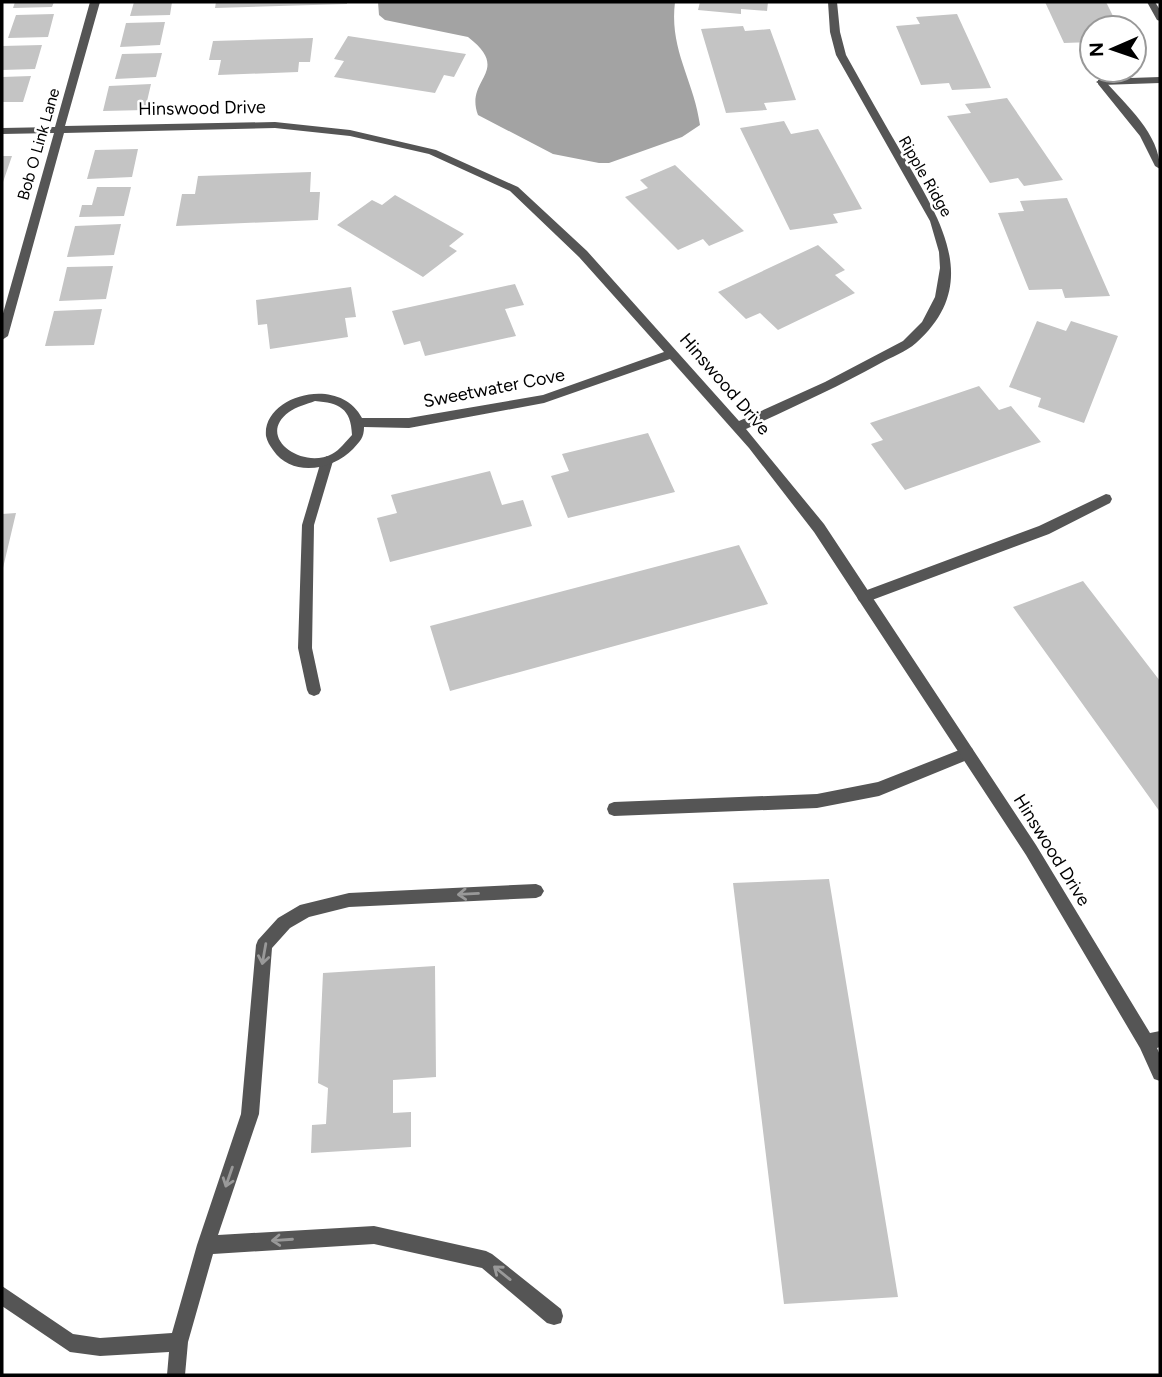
<svg xmlns="http://www.w3.org/2000/svg" width="1162" height="1377" viewBox="0 0 1162 1377" font-family="Figtree,sans-serif">
  <style>
    .water { fill: #a3a3a3 }
    .building { fill: #c4c4c4 }
    .lines { fill: none; stroke-linecap: round; stroke-linejoin: round }
    .lane { fill: #555; fill-rule: evenodd }
    .street { fill: #555; fill-rule: evenodd }
    .oneway { stroke: #999 }
    .labels { text-anchor: middle; stroke-width: 5; stroke-linejoin: round; paint-order: stroke }
    .far-street-label { font-size: 16px; fill: #000; stroke: #fff }
    .street-label { font-size: 18px; fill: #000; stroke: #fff }
  </style>
  <rect width="100%" height="100%" fill="#fff"/>
  <path class="water" d="M378,2H675C669,50 694,80 700,125L682,137L609,163H599L553,154L478,115C464,78 513,72 468,37L385,20L379,15Z"/>
  <path class="building" d="M15,2H54L52,7L13,8Z
    M134,2H172L170,15L130,16Z
    M216,2H347V4L215,8Z
    M700,2H768L767,11L741,9V14L698,10Z
    M1045,2H1106L1119,28H1092V42L1064,43Z
    M54,14L48,37L8,38L16,15Z
    M957,14L991,88L952,90L949,83L921,85L896,26L920,24L916,17Z
    M165,22L160,45L120,47L126,23Z
    M743,26L745,31L770,29L796,100L764,103L767,110L726,113L701,29Z
    M348,36L466,54L454,77L444,75L435,93L334,77L344,61L334,59Z
    M313,38L310,62H299L298,72L218,75L221,60H209L213,41Z
    M42,45L35,69L2,70V46Z
    M162,53L156,77L115,79L122,54Z
    M31,76L23,102H2V77Z
    M151,84L145,110L103,111L109,86Z
    M1007,98L1063,180L1024,186L1018,178L990,183L947,116L971,113L965,104Z
    M784,121L791,134L818,129L862,209L833,214L838,223L790,230L740,128Z
    M138,149L132,177L87,179L95,150Z
    M2,156H12L2,185Z
    M675,165L744,231L709,246L703,239L678,250L625,197L648,188L640,180Z
    M311,172L310,192H320L318,220L176,226L182,194H195L198,176Z
    M97,187H131L124,216L79,217L82,205H92Z
    M395,195L464,234L449,246L457,251L423,277L337,225L372,200L382,205Z
    M1067,198L1110,296L1065,298L1062,289L1029,290L998,213L1024,211L1020,201Z
    M121,224L114,255L67,257L75,226Z
    M818,245L845,270L835,275L855,293L778,330L760,313L746,319L718,292Z
    M113,266L106,299L59,301L67,267Z
    M515,284L524,305L505,309L516,336L425,356L420,341L404,345L392,311Z
    M351,287L356,317L345,318L348,337L270,349L267,324L258,325L256,300Z
    M102,309L94,345L45,346L54,311Z
    M1037,321L1066,331L1071,321L1118,336L1084,423L1038,407L1041,398L1009,387Z
    M979,386L999,410L1011,406L1041,442L905,490L871,444L883,440L870,423Z
    M648,433L675,492L568,518L551,476L569,471L562,454Z
    M490,471L502,505L523,500L532,526L390,562L377,518L397,513L391,495Z
    M16,513L3,568H2V514Z
    M739,545L768,604L450,691L430,626Z
    M1083,581L1160,681V812L1013,607Z
    M829,879L898,1297L784,1304L733,883Z
    M435,966L436,1077L393,1080V1113L411,1112V1147L311,1153L312,1125L326,1124L328,1088L318,1083L323,973Z"/>
  <g class="lines">
    <path class="lane" d="M1098,80H1104C1126,105 1160,134 1160,169L1155,166L1140,136L1098,84Z
      M327,456L333,461L314,525L312,648L321,690L319,694L314,696L309,694L307,690L298,648L302,525L321,461Z
      M1106,494L1110,495L1112,499L1110,503L1049,534L864,603L859,601L857,597L859,593L1039,526Z
      M967,747L972,748L974,753L972,758L879,796L817,808L614,816L609,814L607,809L609,804L614,802L817,794L878,782Z
      M536,884L541,886L544,891L541,896L536,898L349,907L309,917L290,928L272,948L259,1114L218,1235L374,1226L486,1251L492,1254L561,1309L563,1316L561,1323L554,1325L547,1323L482,1268L374,1244L213,1254L188,1342L185,1375H167L169,1352L100,1356L70,1352L2,1306V1286L73,1334L100,1338L172,1333L197,1245L241,1114L256,945L258,940L278,918L300,905L349,893Z"/>
    <path class="street" d="M90,2H100L65,126L275,122L350,130L436,150L518,187L587,251L739,421L825,382L903,341L922,322L935,297L940,268L939,252L930,221L836,55L830,32L828,2H837L840,32L846,55C865,89 884,123 904,157C938,217 984,283 916,343C906,352 891,357 879,364C836,388 791,408 746,429L824,524L1036,845L1150,1033L1160,1031V1047L1157,1048L1160,1055V1081L1154,1079L1140,1048L1026,855L814,532L749,448L670,359L544,403L409,428L364,427C364,438 360,441 353,449C333,470 292,478 273,450C270,446 267,441 266,436C262,396 339,374 362,418H409L543,395L664,352L579,257L510,191L429,154L350,136L275,128L64,133L8,336L2,340V317L54,133L2,134V128L55,127ZM315,401C339,403 351,408 352,435C346,441 340,450 332,454C302,470 255,437 289,412C296,407 307,404 315,401Z
      M1147,2H1155L1160,10V21L1157,20Z
      M1160,77V83L1101,85L1096,82L1101,79Z"/>
  </g>
  <defs><path id="oneway-shaft" d="M-6 0H5M1.5-3L5.5 0L1.5 3" fill="none" stroke-width="1.6" stroke-linecap="round" stroke-linejoin="round" transform="scale(1.75)"/></defs>
  <g class="oneway">
    <use href="#oneway-shaft" transform="translate(468 894) rotate(177)"/>
    <use href="#oneway-shaft" transform="translate(264 954) rotate(100)"/>
    <use href="#oneway-shaft" transform="translate(229 1177) rotate(109)"/>
    <use href="#oneway-shaft" transform="translate(282 1240) rotate(176)"/>
    <use href="#oneway-shaft" transform="translate(502 1273) rotate(-141)"/>
  </g>
  <g class="labels">
    <g class="far-street-label">
      <text transform="translate(38 144) rotate(-74)" y="6">Bob O Link Lane</text>
      <text transform="translate(926 176) rotate(60)" y="6">Ripple Ridge</text>
    </g>
    <g class="street-label">
      <text transform="translate(202 108) rotate(-1)" y="6">Hinswood Drive</text>
      <text transform="translate(725 384) rotate(49)" y="6">Hinswood Drive</text>
      <text transform="translate(494 388) rotate(-11)" y="6">Sweetwater Cove</text>
      <text transform="translate(1052 850) rotate(58)" y="6">Hinswood Drive</text>
    </g>
  </g>
  <rect width="1162" height="1377" fill="none" stroke="#000000" stroke-width="7"/>
  <g transform="translate(1113 49) rotate(268)"><circle r="33" fill="#ffffff" stroke="#999999" stroke-width="2"/>
  <path d="M0-5L12 26L0 18L-12 26Z" fill="#000000"/>
  <text y="-10" font-size="19" font-weight="bold" text-anchor="middle" fill="#000000">N</text>
  </g>
</svg>
